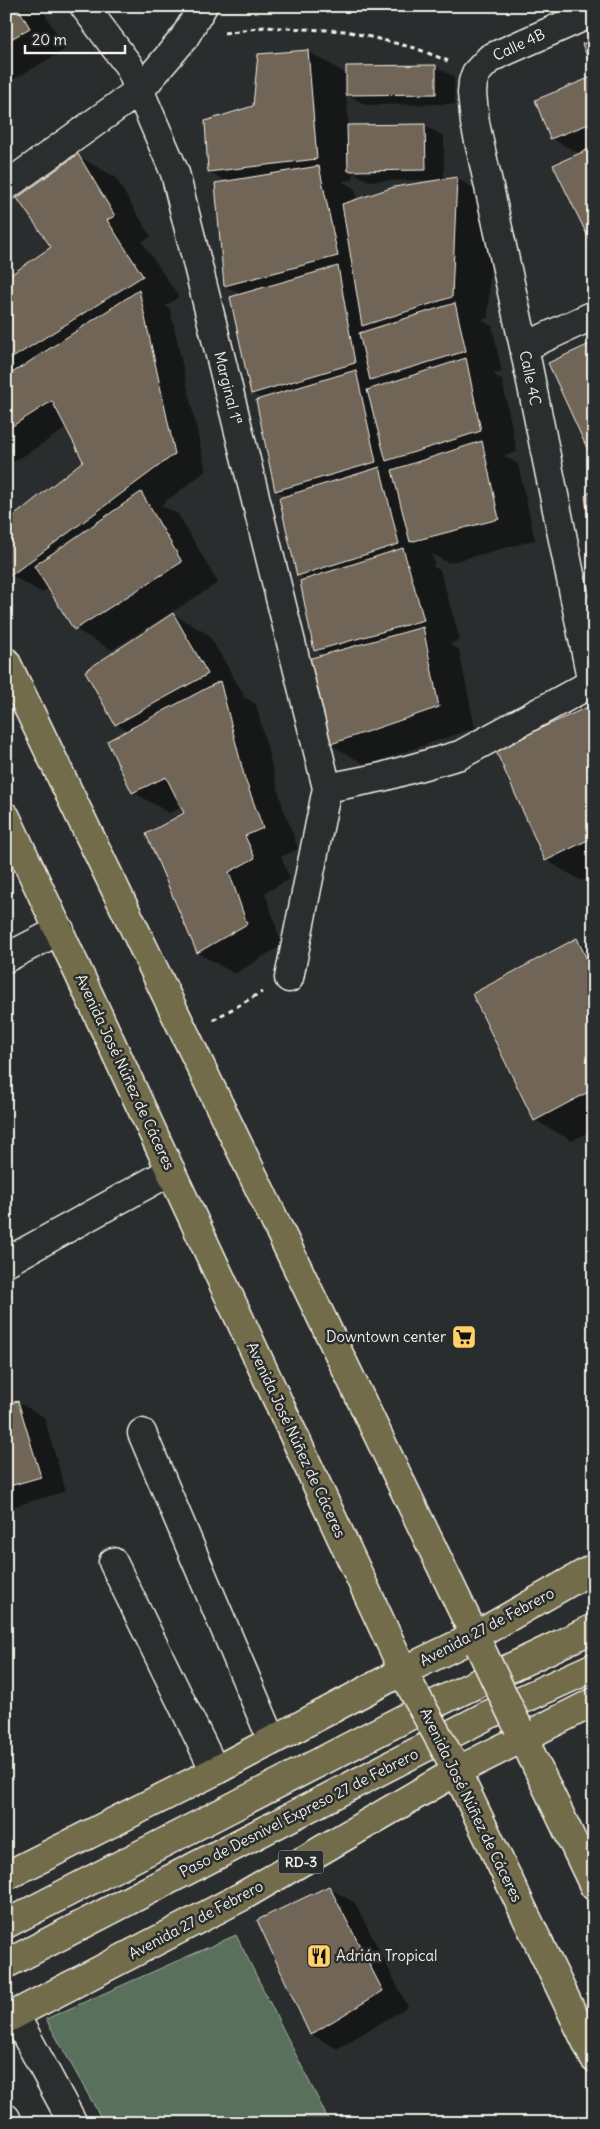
<svg xmlns="http://www.w3.org/2000/svg" width="600" height="2129" viewBox="0 0 600 2129" font-family="Delius,sans-serif">
  <style>
    .green { fill: #586f5c; stroke: #a6b0a2 }
    .shadow { fill: #0007; fill-rule: evenodd }
    .building { fill: #6f6556; stroke: #f4f1e8 }
    .lines { fill: none; stroke-linecap: round; stroke-linejoin: round }
    .minor-casing { stroke: #f4f1e8; stroke-width: 31 }
    .major-casing { stroke: #f4f1e8; stroke-width: 31 }
    .highway-casing { stroke: #f4f1e8; stroke-width: 31 }
    .path { stroke: #f4f1e8; stroke-width: 3; stroke-dasharray: 5 4; stroke-linecap: butt }
    .minor { stroke: #2a2d2e; stroke-width: 28 }
    .major { stroke: #726c4b; stroke-width: 28 }
    .highway { stroke: #726c4b; stroke-width: 28 }
    .major-bridge-casing { stroke: #f4f1e8; stroke-width: 31; stroke-linecap: butt }
    .major-bridge { stroke: #726c4b; stroke-width: 28 }
    .labels { text-anchor: middle; stroke-width: 5; stroke-linejoin: round; paint-order: stroke }
    .shield { fill: #2a2d2e; stroke: #b7b6b0; stroke-width: 1 }
    .shield-label { font-size: 14px; font-weight: bold; fill: #f4f1e8 }
    .street-label { font-size: 15px; fill: #f4f1e8; stroke: #2a2d2e }
    .poi-label { font-size: 15px; fill: #f4f1e8; stroke: #2a2d2e; text-anchor: end }
  </style>
  <rect width="100%" height="100%" fill="#2a2d2e"/>
  <filter id="ink" filterUnits="userSpaceOnUse"><feTurbulence type="fractalNoise" baseFrequency=".02" numOctaves="2"/><feDisplacementMap in="SourceGraphic" scale="10" xChannelSelector="R" yChannelSelector="G"/><feConvolveMatrix kernelMatrix="1 2 1 2 8 2 1 2 1" color-interpolation-filters="sRGB"/></filter>
  <g filter="url(#ink)">
    <path class="green" d="M236,1935L330,2123H104L46,2019Z"/>
    <path class="shadow" d="M6,6H40L66,49L6,84Z
      M308,51L345,73V82L435,66L454,77L455,104L366,105L346,94L349,127L425,126L444,136V180L456,178L493,199L488,318L482,320L492,326L502,372L493,374L502,380L517,452L504,456L518,464L535,540L448,563L432,554L435,565L432,566L440,570L460,640L449,644L459,650L475,728L366,765L329,744L325,655L316,650L307,580L299,575L287,497L277,491L258,401L263,400L252,393L242,295L225,286L228,182L209,172L255,106ZM353,172L368,181L434,180V182L357,200L355,189L342,181L353,180Z
      M594,78V246L580,154L551,138Z
      M78,156L115,177L151,237L142,242L179,297L165,306L170,309L206,471L161,505L178,514L218,583L112,650L75,629L49,588L42,593L11,575L85,462L67,428L6,467V279L53,247Z
      M173,614L209,635L244,695L242,696L256,704L281,801L298,849L281,857L290,879L265,893L282,945L235,974L198,953L148,835L185,813L182,807L169,813L133,792L128,731L116,724Z
      M594,705V875L582,881L546,860Z
      M576,940L594,950V1129L572,1141L535,1120Z
      M18,1402L44,1417L66,1491L6,1509V1406Z
      M329,1888L355,1903L408,2007L337,2049L311,2034Z"/>
    <path class="building" d="M6,6H17L30,28L6,42Z
      M594,40V73L582,44Z
      M308,50L317,159L208,172L205,121L253,106L258,54Z
      M436,65V94L346,95V66Z
      M594,76V122L550,139L535,100Z
      M425,124L426,170L348,171L347,125Z
      M594,147V249L553,165Z
      M78,154L115,216L107,220L143,276L6,362V278L51,247L17,198Z
      M319,166L338,256L224,286L215,183Z
      M457,177L452,297L362,326L342,204L394,187Z
      M338,266L355,363L251,394L230,297Z
      M139,290L175,454L10,576L6,570V522L83,461L52,401L6,430V377Z
      M455,303L466,351L370,380L359,333Z
      M594,342V458L592,459L548,363Z
      M466,358L481,431L386,461L367,390Z
      M356,370L376,462L275,491L256,400Z
      M482,441L499,519L410,542L392,470Z
      M380,467L399,544L297,576L279,498Z
      M594,489V556L585,496Z
      M141,492L182,562L74,630L34,566Z
      M403,548L424,620L314,651L300,581Z
      M173,613L208,674L115,725L85,671Z
      M423,627L439,707L328,745L308,659Z
      M220,681L245,779L263,828L245,836L255,858L229,872L247,924L197,953L146,834L184,813L166,777L132,793L107,741Z
      M594,704V837L545,861L495,749Z
      M577,938L594,974V1089L534,1121L472,994Z
      M18,1401L41,1477L6,1487V1404Z
      M329,1886L383,1991L310,2035L257,1920Z"/>
    <g class="lines">
      <defs>
        <path id="minor" d="M84,6L129,66L175,173L327,788L289,978
          M6,186L140,90L184,38L203,6
          M524,347L594,315
          M592,683L524,347L475,123L472,93L473,82L476,73L490,58L594,12
          M327,788L382,777L460,755L594,682
          M6,958L60,930
          M6,1262L171,1171
          M142,1433L272,1740
          M113,1562L215,1771
          M15,2015L73,2123
          M6,2118L8,2123"/>
        <path id="major" d="M6,662L480,1647
          M6,817L410,1685
          M518,1727L594,1886
          M450,1758L594,2058
          M6,1876L215,1771L403,1671L474,1637L594,1568
          M6,2019L241,1897L457,1771L594,1702"/>
        <path id="highway" d="M6,1924L409,1716L594,1628
          M6,1964L488,1715L594,1667"/>
      </defs>
      <use href="#minor" class="minor-casing"/>
      <use href="#major" class="major-casing"/>
      <use href="#highway" class="highway-casing"/>
      <path class="path" d="M224,33L264,27L346,31L415,48L448,61
        M213,1020L262,992"/>
      <use href="#minor" class="minor"/>
      <use href="#major" class="major"/>
      <use href="#highway" class="highway"/>
      <defs>
        <path id="major-bridge" d="M480,1647L518,1727
          M410,1685L450,1758"/>
      </defs>
      <use href="#major-bridge" class="major-bridge-casing"/>
      <use href="#major-bridge" class="major-bridge"/>
    </g>
  </g>
  <defs>
    <symbol id="supermarket-square" viewBox="-11 -11 22 22"><rect x="-9" y="-9" width="18" height="18" rx="4" fill="#ffd166" stroke="#2a2d2e"/><path d="M-6-5.5h2.5l.6 2H6L4.5 2H-2.5L-4.4-4H-6ZM-1.5 3.2a1.3 1.3 0 1 0 .1 0ZM3 3.2a1.3 1.3 0 1 0 .1 0Z" fill="#111"/></symbol>
    <symbol id="restaurant-square" viewBox="-11 -11 22 22"><rect x="-9" y="-9" width="18" height="18" rx="4" fill="#ffd166" stroke="#2a2d2e"/><path d="M-5-6h1v4h1v-4h1v4h1v-4h1v5L-1.5 .5V6h-2V.5L-5-1ZM5-6V6H3V1.5H1.5Q1.5-4 5-6Z" fill="#111"/></symbol>
  </defs>
  <g fill-rule="evenodd">
    <use href="#supermarket-square" x="450" y="1323" width="28" height="28"/>
    <use href="#restaurant-square" x="305" y="1942" width="28" height="28"/>
  </g>
  <g class="labels">
    <rect class="shield" x="278.5" y="1850.5" width="45" height="23" rx="4"/>
    <g class="shield-label">
      <text x="301" y="1867">RD-3</text>
    </g>
    <g class="street-label">
      <text transform="translate(519 45) rotate(-25)" y="5">Calle 4B</text>
      <text transform="translate(530 378) rotate(78)" y="5">Calle 4C</text>
      <text transform="translate(228 388) rotate(76)" y="5">Marginal 1ª</text>
      <text transform="translate(125 1072) rotate(65)" y="5">Avenida José Núñez de Cáceres</text>
      <text transform="translate(296 1440) rotate(65)" y="5">Avenida José Núñez de Cáceres</text>
      <text transform="translate(487 1627) rotate(-28)" y="5">Avenida 27 de Febrero</text>
      <text transform="translate(471 1805) rotate(64)" y="5">Avenida José Núñez de Cáceres</text>
      <text transform="translate(299 1813) rotate(-27)" y="5">Paso de Desnivel Expreso 27 de Febrero</text>
      <text transform="translate(196 1920) rotate(-28)" y="5">Avenida 27 de Febrero</text>
    </g>
    <g class="poi-label">
      <text x="446" y="1342">Downtown center</text>
      <text x="336" y="1961" text-anchor="start">Adrián Tropical</text>
    </g>
  </g>
  <rect width="600" height="2129" fill="none" stroke="#2a2d2e" stroke-width="25"/>
  <rect x="12" y="12" width="575" height="2104" fill="none" stroke="#f4f1e8" stroke-width="2" filter="url(#ink)"/>
  <path d="M25 45v8h100v-8" fill="none" stroke="#f4f1e8" stroke-width="2.5"/>
  <text x="32" y="45" font-size="15" fill="#f4f1e8" stroke="#2a2d2e" stroke-width="4" paint-order="stroke">20 m</text>
</svg>
